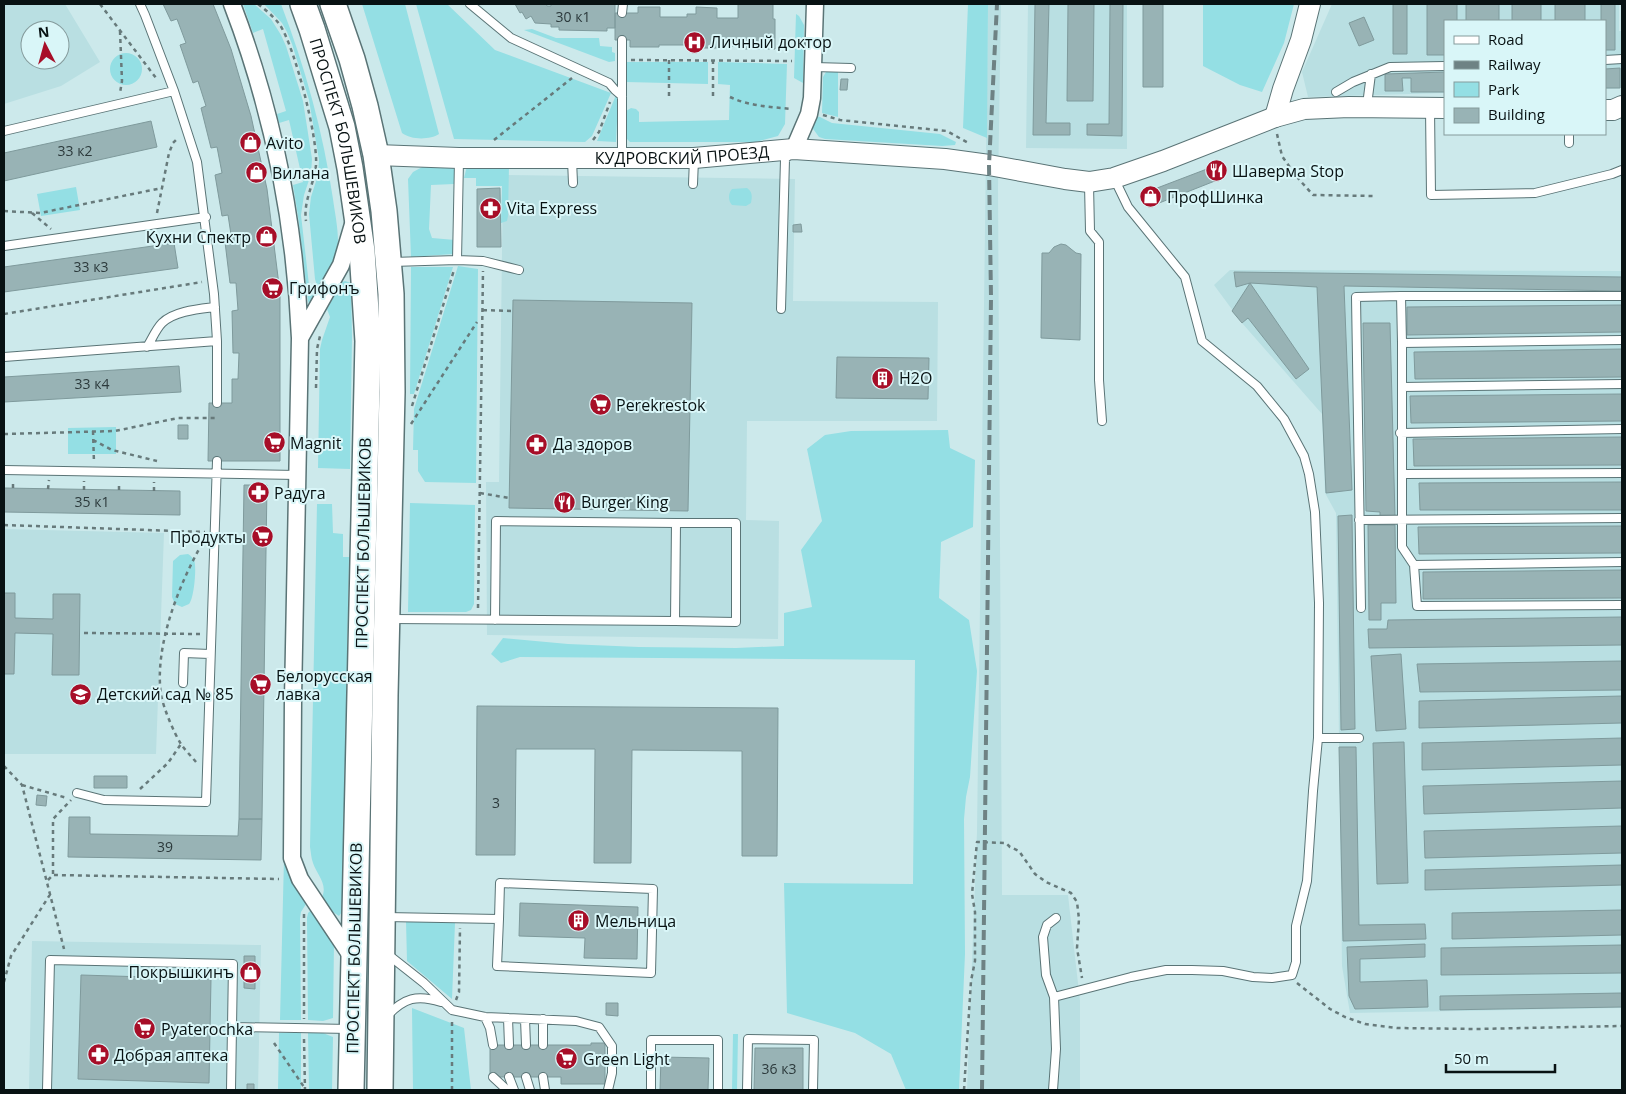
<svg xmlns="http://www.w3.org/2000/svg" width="1626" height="1094" viewBox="0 0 1626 1094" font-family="'Open Sans',sans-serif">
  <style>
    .built { fill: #b9dfe2; fill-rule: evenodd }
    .green { fill: #94dfe4 }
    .building { fill: #98b3b5; stroke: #7f9a9c }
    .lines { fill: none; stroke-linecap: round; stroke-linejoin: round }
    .service-casing { stroke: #5a7476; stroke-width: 10 }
    .minor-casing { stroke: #5a7476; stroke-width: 19 }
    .tertiary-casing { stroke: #5a7476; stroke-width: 22 }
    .primary-casing { stroke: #5a7476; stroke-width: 28 }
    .path { stroke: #677a7b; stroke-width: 2.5; stroke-dasharray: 4 4; stroke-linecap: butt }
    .service { stroke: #fff; stroke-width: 8 }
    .minor { stroke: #fff; stroke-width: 16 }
    .tertiary { stroke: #fff; stroke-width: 20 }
    .primary { stroke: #fff; stroke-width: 25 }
    .rail { stroke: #6e8284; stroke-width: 4; stroke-dasharray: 10 5; stroke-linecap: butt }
    .labels { text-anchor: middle; stroke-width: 4; stroke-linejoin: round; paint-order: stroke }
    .number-label { font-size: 14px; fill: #2c3a3c }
    .poi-label { font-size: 16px; fill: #081213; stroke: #d9f6f8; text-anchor: start }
    .street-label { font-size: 16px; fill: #081213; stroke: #d9f6f8 }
  </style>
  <rect width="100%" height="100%" fill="#cce9eb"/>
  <path class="built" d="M4,4H65L100,62L61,86L4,104ZM30,30H60V60H30Z
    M988,4H1001L998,188L1002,895H1068L1080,1001V1090H967L977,832Z
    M1028,4H1127V149L1026,148Z
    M1332,4H1619V31H1622V88L1605,89V21H1445V93L1308,97L1302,72Z
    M503,175L795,179L793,301L938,302L937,421H747L746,520L779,521L778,639L487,635L486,482H499Z
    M1230,270L1622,271V1008L1350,1013L1342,966L1336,513L1325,493L1322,414L1242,323L1214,285Z
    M4,529L164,533L156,754H4Z
    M32,941L261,945L258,1090H29Z"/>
  <path class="green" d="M243,4H254L271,19L281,35L286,46L303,101L312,159L311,174L304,195L301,215L309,285L310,291L315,299L311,305L309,304L308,301L298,216L293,185L303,182L289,120L279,123L277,114L286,111L263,29L253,33Z
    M264,4H281C305,67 323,131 333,199C335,215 340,235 337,252C334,266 325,280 319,293L315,279L309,214L311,197L318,175L319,160L309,100L292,44L287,32L282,23Z
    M362,4H405L439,134C430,140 411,140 402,133Z
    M416,4H447L495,50L611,93L592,136L585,142L454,139Z
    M968,4H988L987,138L963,128Z
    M1203,4H1294L1284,43L1262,92L1240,85L1203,66Z
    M796,14L799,16L804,25L803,83L794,78Z
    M532,29L556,38H599L600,46L612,47V52L615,53V61L609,62L524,30Z
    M110 69a16 16 0 1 1 32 0a16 16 0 1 1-32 0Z
    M626,62H708V84L626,82Z
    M718,62L787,64L785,124L778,136L756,142H630L627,139L626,111L631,108L636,109L639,112V122L729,120L730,85L718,84Z
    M830,71H838V117L822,113L823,77L826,72Z
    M616,95L618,101L616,142L597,141Z
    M814,116L820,117L832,123L940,134L956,142L955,145L942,146L825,139L819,137L811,126Z
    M426,165H452L455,168L456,182L454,184L431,185L429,229L432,238L455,240L456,253L453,254L411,257L408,179L413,172Z
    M509,165L508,216L507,221L501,223L502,186H476V178H464L467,166Z
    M76,187L80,210L41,216L37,194Z
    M747,188C753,192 752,197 751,203L746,206L732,205C728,201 728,193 732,189Z
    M458,266L478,269L476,483L425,482L418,471V450H413L414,409Z
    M411,267H453L414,394H410Z
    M345,281L351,283L352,337L350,469L318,468L320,349L322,340L330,317L327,309L342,282Z
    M116,427V454H68V428Z
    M948,430L950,448L975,460L973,527L941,542L939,598L969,620L977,671L970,777L966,797L964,819L965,954L959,1090H906L891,1054L855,1033L787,1013L784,883L913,884L915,660L520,657L501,663L491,654L503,638L568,644L639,647L736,648L784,646V613L812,607L801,550L822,521L807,449L825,435L851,431Z
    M410,503L475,505L474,604L471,610L466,612H408Z
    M317,504H332L333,533L343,534V557H349L342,912L339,916L333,912L322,897C328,884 317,875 313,863C311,858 311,852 310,847Z
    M188,554C191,556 192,557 194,560C197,566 194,599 189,604L182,607L175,604L172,597L173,561L180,555Z
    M284,858L292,881L306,904L301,912L300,918L301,1020H280Z
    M311,910L334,944L333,1018L323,1021L308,1020L307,918L308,913Z
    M406,921L455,923L452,999L407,961Z
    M412,1008L464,1028L471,1090H413Z
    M279,1033H301V1090H278Z
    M308,1033H323L333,1037L332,1090H309Z
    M733,1034H738L737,1090H732Z"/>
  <path class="building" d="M163,4H213L231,49L251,116L267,189L280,293V461H208L209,403H232V379H238L239,353H233L232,311L238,310L236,283H230L225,242L232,241L228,215L222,216L215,175L222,173L217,147L211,148L201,108L206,106L198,81L193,83L180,45L186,43L177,19L171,21Z
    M515,4H546L547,6H551V4H615V28H607V31L559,30V27H551V24L535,23L531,16L526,19L522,12L520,13Z
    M738,4H773V19H775V49H745V46H717V48H688V45H659V47H630V40H615V13H638V7H660V17H687V14H696V7L717,8V18H738Z
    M1035,4H1049L1046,123H1070V135H1033Z
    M1068,4H1094L1093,101H1067Z
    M1110,4H1123L1122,136L1087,135V124H1109Z
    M1143,4H1163V87H1143Z
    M1393,4H1407V54H1393Z
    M1427,4H1457V21H1445V55H1427Z
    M1466,4H1499V21H1466Z
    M1512,4H1541V21H1512Z
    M1555,4H1585V21H1555Z
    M1601,4H1615V50H1605V21H1601Z
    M1364,17L1374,40L1359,46L1349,23Z
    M1620,68V88H1605V69Z
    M1445,72V92H1411V78H1402L1403,91H1385V74Z
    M841,79H848L847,90H840Z
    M151,121L157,147L4,181V153Z
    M1220,164L1225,177L1149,207L1144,193Z
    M500,188L501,247H477V189Z
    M801,224L802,232H793V225Z
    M174,243L178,268L4,292V267Z
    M1061,244L1066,245L1076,253L1081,254L1080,340L1041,338L1042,253H1049L1054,247Z
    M1234,272L1622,277V291L1344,286L1352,490L1326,493L1317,287L1250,283L1236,287Z
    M1250,283L1309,369L1296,379L1248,318L1242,323L1232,311Z
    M513,300L692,303L688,511L509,508Z
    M1622,305V332L1407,335V307Z
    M1363,323H1390L1395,516H1380V512L1366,511Z
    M1622,349V377L1415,379L1414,352Z
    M837,357L929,358L928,399L836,398Z
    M179,366L181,392L4,402V377Z
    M1622,394V421L1411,423L1410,396Z
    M178,425H188V439H178Z
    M1622,437V465L1414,466L1413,439Z
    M1622,482V510H1420L1419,483Z
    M244,485H267L262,819H239Z
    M4,488L180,491V515L4,512Z
    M1352,515L1355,729L1341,730L1338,516Z
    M1368,525H1395L1396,603H1381V620H1369Z
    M1622,526V553L1419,554L1418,527Z
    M1622,570V598L1423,599V572Z
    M4,593H15V618L53,619V594H80L79,675H52L53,634L15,633L14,674H4Z
    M1622,617V645L1369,648L1368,629H1387L1388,620Z
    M1401,654L1406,729L1376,731L1371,656Z
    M1622,661V690L1420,692L1417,664Z
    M1622,696V723L1419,728V701Z
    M477,706L778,708L777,856H742V751L632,750L631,863H594L595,749H516L515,855H476Z
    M1622,738V765L1422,770V743Z
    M1404,742L1408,883L1377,884L1373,743Z
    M1339,747H1356L1359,925L1425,924L1426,939L1343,941Z
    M94,776H127V788H94Z
    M1622,781V808L1424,814L1423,786Z
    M37,795L47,796L46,806L36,805Z
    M69,817H90V834L238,836L239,819H262L261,860L68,857Z
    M1622,826V853L1425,858L1424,831Z
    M1622,865V885L1425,890V870Z
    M520,903L638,907L637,959L584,958L585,938L519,936Z
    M1622,910V935L1452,939V913Z
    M1425,944V957L1360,959V982L1427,980L1428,1007L1355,1009L1349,996L1347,947Z
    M1622,945V973L1441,975V948Z
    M244,956H255V989L244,988Z
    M81,975L211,979L209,1083L78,1079Z
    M1622,993V1007L1440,1010V996Z
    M606,1003H618V1016L606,1015Z
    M591,1043H605V1084H561V1077H490V1045H591Z
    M755,1048H803V1090H754Z
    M661,1057L709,1058L708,1090H660Z
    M247,1084H254V1090H247Z"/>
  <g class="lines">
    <defs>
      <path id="service" d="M140,4L145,15L174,91L197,162L214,294L217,341V403
        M470,4L511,38L609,83L615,90L622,96
        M622,13L623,4
        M1605,60L1622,59
        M814,67L851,68
        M1336,92L1353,82L1390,67L1445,66
        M1367,105L1371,74
        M1430,108L1431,195L1535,193L1612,174L1622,170
        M4,131L174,91
        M1569,134V143
        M622,158V40
        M572,160L573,183
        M693,184L694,159
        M1089,184L1090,231L1099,242V380L1102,421
        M4,246L206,217
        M457,260L459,160
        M392,262L457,260L483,261L519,270
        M781,309L785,159L791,153
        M1622,340L1402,343V547L1414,565L1417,606L1622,605
        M1402,343L1401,296H1622
        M147,347C152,339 156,329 162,323C174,311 199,309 215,307
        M4,357L217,341
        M1402,387L1622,384
        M1400,433L1622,429
        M4,470L297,475
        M1402,474L1622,473
        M1359,520L1622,518
        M1414,565L1622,562
        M1361,608L1356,297L1401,296
        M389,619L675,621L676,523L496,521L495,620
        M675,621L736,622V523H676
        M183,683L184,653L210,654
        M1318,738H1359
        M77,793L104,800L206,802L217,461
        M385,917L499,919L497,966L651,973L653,889L500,883L499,919
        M1056,918L1047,925L1043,937L1046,975L1054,997L1131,977L1166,970H1192L1223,971L1253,977L1272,978L1292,975L1296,962V926L1307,881L1313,791L1318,738L1319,603L1315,512L1309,474L1304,456L1284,419L1257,386L1202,341L1185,277L1128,207L1114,178
        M386,953L424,983L452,1010L485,1017L576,1021L599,1027L612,1046V1073L608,1090
        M387,1016C404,998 417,994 441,1002
        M485,1017L490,1028L493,1045
        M508,1018L509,1045
        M525,1019L526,1045
        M232,1027L350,1029
        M543,1045V1019
        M493,1077L507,1090
        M509,1077L514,1090
        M526,1077L530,1090
        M543,1077L545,1090
        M47,1090L50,960L233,964L231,1090
        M651,1090V1040H718V1090
        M747,1090L748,1039L814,1040L813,1090
        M1053,1090L1056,1049L1054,997"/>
      <path id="minor" d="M232,4C273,111 295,223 300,338L293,699L292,858L300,879L354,960
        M794,149L809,114L812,98L815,4
        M300,338L341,265L354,221"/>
      <g id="tertiary">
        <path d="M1605,110H1613L1622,106"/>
        <path d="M1275,117L1283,89L1301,40L1310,4"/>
        <path id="s1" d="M376,155L459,158H694L794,149L945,159L989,165L1065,179L1089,182L1114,178L1163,161L1275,117L1304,109L1349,107L1445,108"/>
      </g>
      <g id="primary">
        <path id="s2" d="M303,4L312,29L342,127L350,168L362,251L368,341L351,1090"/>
        <path d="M333,4L352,59L365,106L376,155L384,211L391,294L392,392L385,695L380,1090"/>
      </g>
    </defs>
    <use href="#service" class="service-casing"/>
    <use href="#minor" class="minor-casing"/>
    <use href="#tertiary" class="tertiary-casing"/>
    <use href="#primary" class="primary-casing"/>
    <path class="path" d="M100,4L156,78
      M258,4C266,10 274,17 280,25C295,48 318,138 316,165C314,185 303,201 306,221
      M120,31L122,81L120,93
      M631,60L792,61
      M713,60V96
      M669,96V60
      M730,97C749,106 771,107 792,109
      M823,115L840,120L947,131L970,144
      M1277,134L1282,156L1296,176L1313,195L1375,196
      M494,140L572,78
      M593,140L599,132L610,102
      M4,211L40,213L162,188
      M32,213L51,229
      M157,213L169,153L173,143L178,138
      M483,310L512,311
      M4,314L202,282
      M316,388L317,349L320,336
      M412,406L454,270
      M411,424L477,322
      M93,431L94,463
      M4,434L115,431L178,418H217
      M93,440L112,450L157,461
      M13,488V480
      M48,489L49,480
      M84,490V481
      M119,490V482
      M154,491V482
      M480,493L509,498
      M4,525L205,532
      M478,608L483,271
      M84,633L202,634
      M196,762C191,756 185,750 181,744C173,731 164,709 161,695C154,646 179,584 203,542
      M4,766L22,785L64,949
      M22,785L67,798
      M140,789L168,763L181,744
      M53,874V819L71,800
      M48,880L53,875L279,879
      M304,914V1019
      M4,982L11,956L51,893
      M1297,983L1330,1009L1345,1017L1365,1024L1397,1028L1477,1029L1622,1026
      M456,1000L459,992L460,928
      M304,1039L305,1090
      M274,1043L304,1087
      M452,1090V1019
      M964,1090L971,981L975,961V912L972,894L977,842L1006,843L1010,847L1019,851L1035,874L1046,882L1071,893L1077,902L1079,919L1077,948L1082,978"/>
    <use href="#service" class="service"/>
    <use href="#minor" class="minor"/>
    <use href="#tertiary" class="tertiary"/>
    <use href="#primary" class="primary"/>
    <path class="rail" d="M982,1090L991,297L989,165L997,4"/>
  </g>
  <defs>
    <symbol id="hospital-disc" viewBox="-11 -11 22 22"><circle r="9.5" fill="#a70e28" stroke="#d9f6f8"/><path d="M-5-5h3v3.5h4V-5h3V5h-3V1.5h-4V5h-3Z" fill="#fff"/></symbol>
    <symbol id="shop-disc" viewBox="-11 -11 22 22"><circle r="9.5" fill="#a70e28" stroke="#d9f6f8"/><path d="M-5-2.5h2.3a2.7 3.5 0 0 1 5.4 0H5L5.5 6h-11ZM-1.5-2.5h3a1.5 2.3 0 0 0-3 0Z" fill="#fff"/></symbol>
    <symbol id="restaurant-disc" viewBox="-11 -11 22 22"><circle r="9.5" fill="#a70e28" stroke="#d9f6f8"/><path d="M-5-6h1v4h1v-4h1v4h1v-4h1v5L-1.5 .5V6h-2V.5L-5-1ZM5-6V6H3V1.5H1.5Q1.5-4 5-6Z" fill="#fff"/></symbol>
    <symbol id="pharmacy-disc" viewBox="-11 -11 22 22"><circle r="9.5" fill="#a70e28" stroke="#d9f6f8"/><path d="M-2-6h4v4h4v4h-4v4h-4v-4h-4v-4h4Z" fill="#fff"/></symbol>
    <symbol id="supermarket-disc" viewBox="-11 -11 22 22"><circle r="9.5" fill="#a70e28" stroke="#d9f6f8"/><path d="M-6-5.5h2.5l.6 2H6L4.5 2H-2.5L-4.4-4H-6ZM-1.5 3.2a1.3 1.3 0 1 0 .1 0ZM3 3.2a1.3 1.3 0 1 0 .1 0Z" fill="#fff"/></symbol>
    <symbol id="building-disc" viewBox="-11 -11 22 22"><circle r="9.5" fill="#a70e28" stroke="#d9f6f8"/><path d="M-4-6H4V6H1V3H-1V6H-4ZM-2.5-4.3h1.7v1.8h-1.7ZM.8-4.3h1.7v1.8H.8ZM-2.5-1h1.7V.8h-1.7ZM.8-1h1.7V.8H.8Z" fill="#fff"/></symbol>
    <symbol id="school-disc" viewBox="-11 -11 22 22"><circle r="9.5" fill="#a70e28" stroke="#d9f6f8"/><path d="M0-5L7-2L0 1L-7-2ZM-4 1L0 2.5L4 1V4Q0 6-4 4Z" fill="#fff"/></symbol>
  </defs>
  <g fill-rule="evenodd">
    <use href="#hospital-disc" x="682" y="30" width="25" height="25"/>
    <use href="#shop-disc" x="238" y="130" width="25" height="25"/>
    <use href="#restaurant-disc" x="1204" y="158" width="25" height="25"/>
    <use href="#shop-disc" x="244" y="160" width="25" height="25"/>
    <use href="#shop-disc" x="1138" y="184" width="25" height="25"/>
    <use href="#pharmacy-disc" x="478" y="196" width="25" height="25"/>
    <use href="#shop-disc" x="254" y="224" width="25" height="25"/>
    <use href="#supermarket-disc" x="260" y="276" width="25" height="25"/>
    <use href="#building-disc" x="870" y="366" width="25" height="25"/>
    <use href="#supermarket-disc" x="588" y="392" width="25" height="25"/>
    <use href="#supermarket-disc" x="262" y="430" width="25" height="25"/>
    <use href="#pharmacy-disc" x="524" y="432" width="25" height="25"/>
    <use href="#pharmacy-disc" x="246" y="480" width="25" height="25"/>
    <use href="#restaurant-disc" x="552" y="490" width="25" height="25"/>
    <use href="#supermarket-disc" x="250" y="524" width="25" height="25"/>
    <use href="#supermarket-disc" x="248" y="672" width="25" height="25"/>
    <use href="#school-disc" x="68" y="682" width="25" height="25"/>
    <use href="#building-disc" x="566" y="908" width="25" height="25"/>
    <use href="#shop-disc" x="238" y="960" width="25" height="25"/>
    <use href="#supermarket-disc" x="132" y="1016" width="25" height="25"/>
    <use href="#pharmacy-disc" x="86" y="1042" width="25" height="25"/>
    <use href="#supermarket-disc" x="554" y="1046" width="25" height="25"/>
  </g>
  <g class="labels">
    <g class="number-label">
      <text x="573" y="22">30 к1</text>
      <text x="75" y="156">33 к2</text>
      <text x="91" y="272">33 к3</text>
      <text x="92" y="389">33 к4</text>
      <text x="92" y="507">35 к1</text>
      <text x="496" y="808">3</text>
      <text x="165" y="852">39</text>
      <text x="779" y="1074">36 к3</text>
    </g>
    <g class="poi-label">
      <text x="710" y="48">Личный доктор</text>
      <text x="266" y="149">Avito</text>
      <text x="1232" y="177">Шаверма Stop</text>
      <text x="272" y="179">Вилана</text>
      <text x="1167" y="203">ПрофШинка</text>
      <text x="507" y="214">Vita Express</text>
      <text x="251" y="243" text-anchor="end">Кухни Спектр</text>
      <text x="289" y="294">Грифонъ</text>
      <text x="899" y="384">H2O</text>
      <text x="616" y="411">Perekrestok</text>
      <text x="290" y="449">Magnit</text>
      <text x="553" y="450">Да здоров</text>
      <text x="274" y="499">Радуга</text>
      <text x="581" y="508">Burger King</text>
      <text x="246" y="543" text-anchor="end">Продукты</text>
      <text x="276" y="682">Белорусская<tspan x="276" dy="18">лавка</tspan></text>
      <text x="97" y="700">Детский сад № 85</text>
      <text x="595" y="927">Мельница</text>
      <text x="234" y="978" text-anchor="end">Покрышкинъ</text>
      <text x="161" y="1035">Pyaterochka</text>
      <text x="114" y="1061">Добрая аптека</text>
      <text x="583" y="1065">Green Light</text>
    </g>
    <g class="street-label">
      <text dy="6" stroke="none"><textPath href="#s2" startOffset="142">ПРОСПЕКТ БОЛЬШЕВИКОВ</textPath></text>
      <text dy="6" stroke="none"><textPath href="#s1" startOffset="306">КУДРОВСКИЙ ПРОЕЗД</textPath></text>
      <text transform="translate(363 543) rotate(-89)" y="6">ПРОСПЕКТ БОЛЬШЕВИКОВ</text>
      <text transform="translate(354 948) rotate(-89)" y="6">ПРОСПЕКТ БОЛЬШЕВИКОВ</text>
    </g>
  </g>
  <rect width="1626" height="1094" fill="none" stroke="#081213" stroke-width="10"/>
  <rect x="1444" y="20" width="162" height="115" fill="#d9f6f8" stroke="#859b9c"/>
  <rect x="1454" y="36" width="25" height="8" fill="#ffffff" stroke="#859b9c"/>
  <text x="1488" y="45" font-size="15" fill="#081213">Road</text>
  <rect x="1454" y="61" width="25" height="8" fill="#6e8284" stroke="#859b9c"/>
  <text x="1488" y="70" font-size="15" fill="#081213">Railway</text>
  <rect x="1454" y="82" width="25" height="15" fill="#94dfe4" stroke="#859b9c"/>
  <text x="1488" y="95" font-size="15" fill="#081213">Park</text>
  <rect x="1454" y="108" width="25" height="15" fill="#98b3b5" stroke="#859b9c"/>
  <text x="1488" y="120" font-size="15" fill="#081213">Building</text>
  <g transform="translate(45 45) rotate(354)"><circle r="24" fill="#d9f6f8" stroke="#859b9c"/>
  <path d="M0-4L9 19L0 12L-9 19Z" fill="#a70e28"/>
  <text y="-8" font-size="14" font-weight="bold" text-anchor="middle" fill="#081213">N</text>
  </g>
  <path d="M1446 1064v8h109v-8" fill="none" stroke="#081213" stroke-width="2.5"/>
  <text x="1454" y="1064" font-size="15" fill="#081213" stroke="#d9f6f8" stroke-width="4" paint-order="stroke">50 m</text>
</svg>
